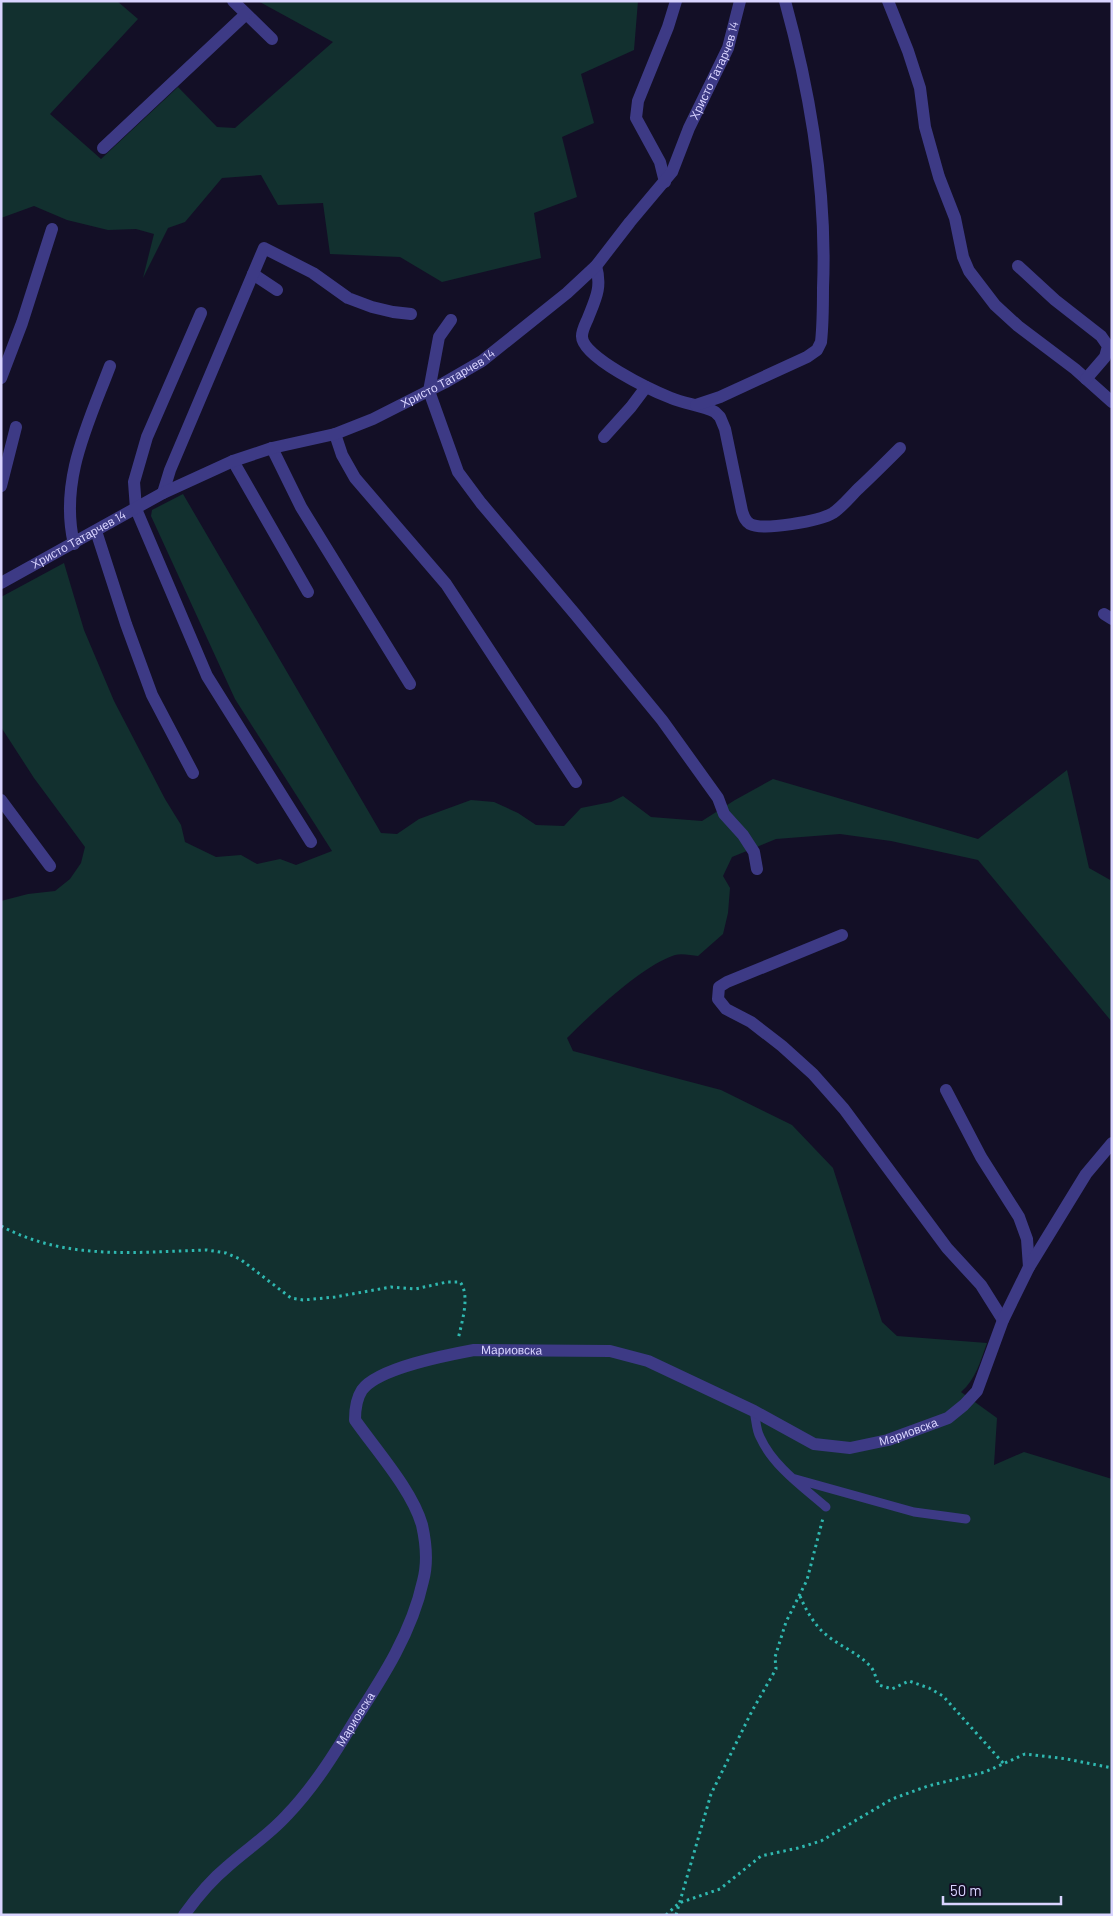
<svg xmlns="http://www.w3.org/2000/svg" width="1113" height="1916" viewBox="0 0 1113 1916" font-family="Barlow,sans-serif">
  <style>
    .green { fill: #12302f }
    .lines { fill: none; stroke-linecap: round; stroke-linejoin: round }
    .path { stroke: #2fb8b0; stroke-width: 3; stroke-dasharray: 2.5 4; stroke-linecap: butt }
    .lane { stroke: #3d3a85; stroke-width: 9 }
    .street { stroke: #3d3a85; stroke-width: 12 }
    .labels { text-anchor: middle; stroke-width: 5; stroke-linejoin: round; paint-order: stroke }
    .street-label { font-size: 12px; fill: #d9d4ff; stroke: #130f26 }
  </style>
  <rect width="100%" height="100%" fill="#130f26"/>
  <path class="green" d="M1,1H117L138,19L50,114L101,159L178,87L217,127L235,128L333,42L258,1H638L634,50L581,74L594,123L562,137L577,197L534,213L541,258L442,282L400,257L330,254L323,203L278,205L261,175L222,178L185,222L168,228L143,278L154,234L136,229L108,230L67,220L34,206L1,218Z
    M183,494L381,833L397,834L419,819L471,800L494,802L518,813L536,825L564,826L581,808L611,802L623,796L651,817L702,821L735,800L773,779L978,839L1067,770L1089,868L1112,881V1022L978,860L891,841L840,834L776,839L732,857L723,876L730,888L728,913L723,934L698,956C691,955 681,953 675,955C643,965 591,1014 567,1038L573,1051L721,1090L792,1125L833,1168L882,1322L897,1336L987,1343C980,1362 976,1379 961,1392L997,1418L994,1465L1024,1452L1112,1479V1915H1V901L28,894L55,891L70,879L81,863L85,847L34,778L1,727V597L64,563L84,630L114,701L165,799L181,825L185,842L216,857L241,855L257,864L280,859L296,865L332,851L235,699L151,516L152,510Z"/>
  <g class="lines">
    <path class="path" d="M1,1226C67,1261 136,1252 207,1250L226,1253L240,1259L291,1298L303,1300L335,1297L391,1287L415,1289L447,1282H460C471,1296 461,1324 458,1340
      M800,1596C805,1608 811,1619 820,1629C835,1645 857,1651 871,1667C875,1672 876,1680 879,1685L892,1689L909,1681L929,1688L943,1696L1004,1764
      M666,1915L679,1903L720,1889L761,1856L798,1848L821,1841L892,1799L928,1786L985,1772L1025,1754L1067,1759L1112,1768
      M676,1915L711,1794L752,1711L776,1669L775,1657L786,1622L807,1580L823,1518"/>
    <path class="lane" d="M754,1411C756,1419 756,1430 760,1437C773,1466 803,1487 826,1507
      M792,1478L914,1512L966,1519"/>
    <g class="street">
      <path d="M233,1L272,39"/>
      <path d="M888,1L908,51L920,88L925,127L939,177L955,218L963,257L969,271L995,305L1018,326L1075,369L1112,402"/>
      <path d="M103,148L246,14"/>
      <path d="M665,182L660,162L636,118L638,101L668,27L676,1"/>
      <path d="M596,266C602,287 596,298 588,318C586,323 582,330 582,336C581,357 653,391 671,398C685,404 702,405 715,412L720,417L725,429L742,511C744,517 745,521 750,524C763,531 820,521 833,513C842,507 850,497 858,489C872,476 886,462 900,448"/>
      <path d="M1018,266L1055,300L1101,336L1108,346L1105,357L1086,379"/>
      <path d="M253,274L277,290"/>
      <path d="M201,313L147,437L134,482L136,509L207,676L311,842"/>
      <path d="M451,320L439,337L429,391L458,472L481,503L575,614L662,720L718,798L724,814L743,835L754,852L757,869"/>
      <path d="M1,378L22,323L52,229"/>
      <path d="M696,405L720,397L807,357L817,350L821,342C823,324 823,306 823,288C827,191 811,95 785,1"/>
      <path d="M335,434L342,455L355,478L446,584L576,782"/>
      <path d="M604,437L631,407L646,387"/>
      <path d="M272,448L301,507L410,684"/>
      <path d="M233,461L308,592"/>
      <path d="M1,486L16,427"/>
      <path d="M163,493L170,470L264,248L313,273L348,298L372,307L393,312L411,314"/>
      <path d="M96,531L126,624L152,695L193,773"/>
      <path d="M74,544C59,481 88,424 110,366"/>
      <path id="s1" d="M1,583L163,493L233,461L272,448L335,434L373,419L444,383L482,361L567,293L596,266L630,222L672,172L689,128L728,48L740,1"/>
      <path d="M1104,614L1112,619"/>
      <path d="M1,800L50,866"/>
      <path d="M842,935L727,982L719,987L718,999L726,1009L751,1022L782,1046L813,1074L844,1109L947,1248L981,1285L1003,1320"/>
      <path d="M946,1090L981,1157L1019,1217L1027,1239L1029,1267"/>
      <path id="s2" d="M184,1915C197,1897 210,1881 227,1867C247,1849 269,1835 287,1815C314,1787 335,1753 355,1720C383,1677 412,1632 423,1581C428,1563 426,1543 422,1525C412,1490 376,1450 355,1420C355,1409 356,1399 362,1390C378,1368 447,1355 474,1350L610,1351L648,1361L754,1411L814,1444L850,1448L888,1440L948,1418L964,1405L977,1391L1003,1320L1029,1267L1086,1174L1112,1143"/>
    </g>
  </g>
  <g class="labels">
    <g class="street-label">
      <text dy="4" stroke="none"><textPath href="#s1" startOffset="912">Христо Татарчев 14</textPath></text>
      <text dy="4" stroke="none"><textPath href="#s1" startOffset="494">Христо Татарчев 14</textPath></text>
      <text dy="4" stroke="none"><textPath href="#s1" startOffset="89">Христо Татарчев 14</textPath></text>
      <text dy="4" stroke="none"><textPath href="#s2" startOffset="788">Мариовска</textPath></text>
      <text dy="4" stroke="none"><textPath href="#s2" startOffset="1208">Мариовска</textPath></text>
      <text dy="4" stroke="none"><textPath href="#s2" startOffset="262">Мариовска</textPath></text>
    </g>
  </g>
  <rect width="1113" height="1916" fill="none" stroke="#d9d4ff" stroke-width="5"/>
  <path d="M943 1896v8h118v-8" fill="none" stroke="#d9d4ff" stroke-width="2.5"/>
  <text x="950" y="1896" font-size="15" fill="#d9d4ff" stroke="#130f26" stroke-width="4" paint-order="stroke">50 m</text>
</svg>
